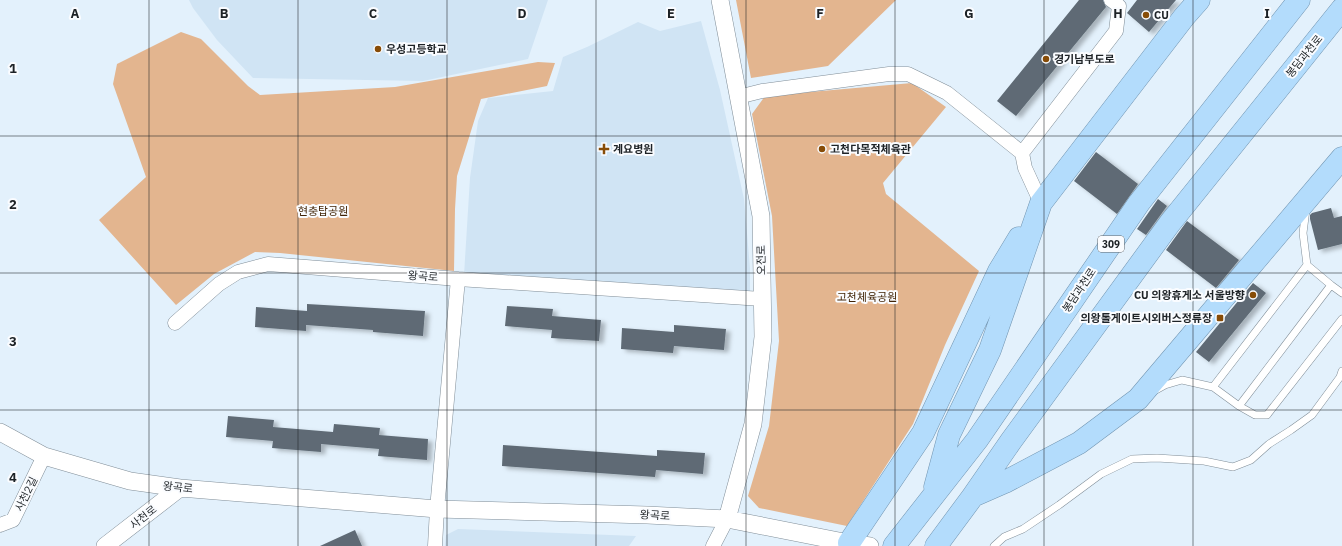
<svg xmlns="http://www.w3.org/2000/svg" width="1342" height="546" viewBox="0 0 1342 546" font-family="'IBM Plex Sans','Noto Sans KR',sans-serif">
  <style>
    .built { fill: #d0e4f4 }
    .green { fill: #e3b58f }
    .building { fill: #5f6b75; filter: url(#shadow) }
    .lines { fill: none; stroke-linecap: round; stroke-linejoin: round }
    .service-casing { stroke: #818e98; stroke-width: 8 }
    .minor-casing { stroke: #818e98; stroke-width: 15 }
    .tertiary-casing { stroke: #818e98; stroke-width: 18 }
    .trunk-casing { stroke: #7295b1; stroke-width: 23 }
    .service { stroke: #fff; stroke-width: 7 }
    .minor { stroke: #fff; stroke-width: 14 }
    .tertiary { stroke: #fff; stroke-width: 17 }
    .trunk { stroke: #b3dcfc; stroke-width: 22 }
    .grid { fill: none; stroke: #1d2226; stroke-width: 1; stroke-opacity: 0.55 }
    .poi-dot { fill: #874c07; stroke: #fafcff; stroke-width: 1.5 }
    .labels { text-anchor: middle; stroke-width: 4; stroke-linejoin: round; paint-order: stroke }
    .shield { fill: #fafcff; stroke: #5f6367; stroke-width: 1 }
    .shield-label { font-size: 10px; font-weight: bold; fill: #1d2226 }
    .poi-label { font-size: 11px; font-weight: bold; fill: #1d2226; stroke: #fafcff; text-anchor: start }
    .street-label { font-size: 11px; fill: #1d2226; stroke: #fafcff }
    .park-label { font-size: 11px; fill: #422507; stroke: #fafcff }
    .grid-label { font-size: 13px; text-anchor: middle; font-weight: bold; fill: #1d2226; stroke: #fafcff; stroke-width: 4; stroke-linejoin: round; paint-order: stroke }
  </style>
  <defs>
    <filter id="shadow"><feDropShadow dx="4.5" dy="2.5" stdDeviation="2" flood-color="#0004"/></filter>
  </defs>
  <rect width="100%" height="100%" fill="#e3f1fc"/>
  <path class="built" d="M189,0H548L528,59L423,81L253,78L217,40L193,8Z
    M701,21L720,90L744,199L750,268V294L464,275L470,178L478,121L488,98L553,91L563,57L587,47L638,22L660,31Z
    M458,529L636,536L629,546H445L446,535Z"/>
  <path class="green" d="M736,0H896L828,66L751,78Z
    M181,32L201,39L248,86L260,95L395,87L538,62L555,63L547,86L481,99L457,176L455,209L454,271L280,253L255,252L214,274L176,305L99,220L146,177L113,84L117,64Z
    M912,83L946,107L883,183L886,194L979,271L945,345L913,424L847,526L759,508L748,496L769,426L779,341L772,216L752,114L765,96Z"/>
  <path class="building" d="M1079,0H1103L1106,7L1016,116L997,101Z
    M1137,0H1176L1149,32L1127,13Z
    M1096,152L1138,184L1117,214L1074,181Z
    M1158,199L1167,206L1146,235L1137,229Z
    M1331,208L1334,218L1342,216V244L1318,250L1310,219V215L1312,213Z
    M1187,221L1239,260L1216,288L1166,250Z
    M1253,283L1266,293L1209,362L1196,352Z
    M307,304L425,311L423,336L373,332V330L306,325V331L255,327L256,307L307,311Z
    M507,306L553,309L552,316L601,320L599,341L551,338L552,330L505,326Z
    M674,325L726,329L724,350L674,346L673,353L621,349L622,328L674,332Z
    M228,416L274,420L273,427L333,432L334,424L380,428L379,435L428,439L427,460L378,456L379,449L321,444V452L272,448L273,441L226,437Z
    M503,445L657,456V450L705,453L703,474L656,470L655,477L502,466Z
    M355,530L362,546H320Z"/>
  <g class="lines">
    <defs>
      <path id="service" d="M1331,285L1342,293
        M1213,387L1307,265
        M1156,390L1165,385L1182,380L1213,387L1239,406L1331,285L1307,265L1303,233L1306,209
        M1239,406L1255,415H1267L1342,319
        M994,546L1004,537L1023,529L1059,505L1101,474L1132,459L1157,458L1204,461L1233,467L1251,460L1269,444L1291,430L1312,415L1340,377L1342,371"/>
      <path id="minor" d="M738,97L762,91L889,74H908L947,93L1022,153
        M1041,203L1025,168L1022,153L1116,31L1119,6L1111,0
        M458,279L762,299
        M175,323L219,284L238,272L268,264L458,279L437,509L435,546
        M0,525L13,520L44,456
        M713,546L727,519"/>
      <path id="tertiary" d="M720,0L761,216L763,337L753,424L727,519
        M0,432L44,456L130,481L180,488L437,509L647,515L727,519L849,543L870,546
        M105,546L180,488"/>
      <path id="trunk" d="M935,487L949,435L990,350L1041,203L1184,17L1199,0
        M973,496L1005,482L1079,443L1138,399L1342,158
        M849,543L923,433L999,271L1019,238
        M894,546L977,440L1139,203L1299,0
        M936,546L973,496L1011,441L1170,223L1342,9"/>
    </defs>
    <use href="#service" class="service-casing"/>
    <use href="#minor" class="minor-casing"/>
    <use href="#tertiary" class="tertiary-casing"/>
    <use href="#trunk" class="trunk-casing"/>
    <use href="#service" class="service"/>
    <use href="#minor" class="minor"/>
    <use href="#tertiary" class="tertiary"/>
    <use href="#trunk" class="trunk"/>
  </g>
  <path class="grid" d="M149,0V546M298,0V546M447,0V546M596,0V546M746,0V546M895,0V546M1044,0V546M1193,0V546M0,136H1342M0,273H1342M0,410H1342"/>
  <g class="poi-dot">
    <circle cx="1146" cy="15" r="4"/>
    <circle cx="378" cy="49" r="4"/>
    <circle cx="1046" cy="59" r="4"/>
    <path d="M602 143h4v4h4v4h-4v4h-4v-4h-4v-4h4z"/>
    <circle cx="822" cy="149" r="4"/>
    <circle cx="1253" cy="295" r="4"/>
    <rect x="1216" y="314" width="8" height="8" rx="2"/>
  </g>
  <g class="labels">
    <rect class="shield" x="1098" y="236" width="26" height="16" rx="3"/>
    <g class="shield-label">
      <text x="1111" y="248">309</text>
    </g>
    <g class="poi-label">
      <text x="1154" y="19">CU</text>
      <text x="386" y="53">우성고등학교</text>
      <text x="1054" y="63">경기남부도로</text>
      <text x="613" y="153">계요병원</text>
      <text x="830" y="153">고천다목적체육관</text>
      <text x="1245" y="299" text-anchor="end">CU 의왕휴게소 서울방향</text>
      <text x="1212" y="322" text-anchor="end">의왕톨게이트시외버스정류장</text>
    </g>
    <g class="street-label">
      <text transform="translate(1304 56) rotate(-51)" y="4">봉담과천로</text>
      <text transform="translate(761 260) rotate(-91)" y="4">오전로</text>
      <text transform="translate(423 276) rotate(4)" y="4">왕곡로</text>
      <text transform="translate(1079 290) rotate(-56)" y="4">봉담과천로</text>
      <text transform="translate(178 487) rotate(6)" y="4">왕곡로</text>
      <text transform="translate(26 494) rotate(-64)" y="4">사천2길</text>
      <text transform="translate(655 515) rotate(3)" y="4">왕곡로</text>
      <text transform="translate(143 517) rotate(-38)" y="4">사천로</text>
    </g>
    <g class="park-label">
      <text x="323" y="215">현충탑공원</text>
      <text x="867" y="301">고천체육공원</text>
    </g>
  </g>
  <g class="grid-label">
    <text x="75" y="18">A</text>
    <text x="224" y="18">B</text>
    <text x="373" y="18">C</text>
    <text x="522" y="18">D</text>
    <text x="671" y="18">E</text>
    <text x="820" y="18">F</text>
    <text x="969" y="18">G</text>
    <text x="1118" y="18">H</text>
    <text x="1267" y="18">I</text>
    <text x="13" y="73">1</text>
    <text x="13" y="209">2</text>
    <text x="13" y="346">3</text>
    <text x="13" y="482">4</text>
  </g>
</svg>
